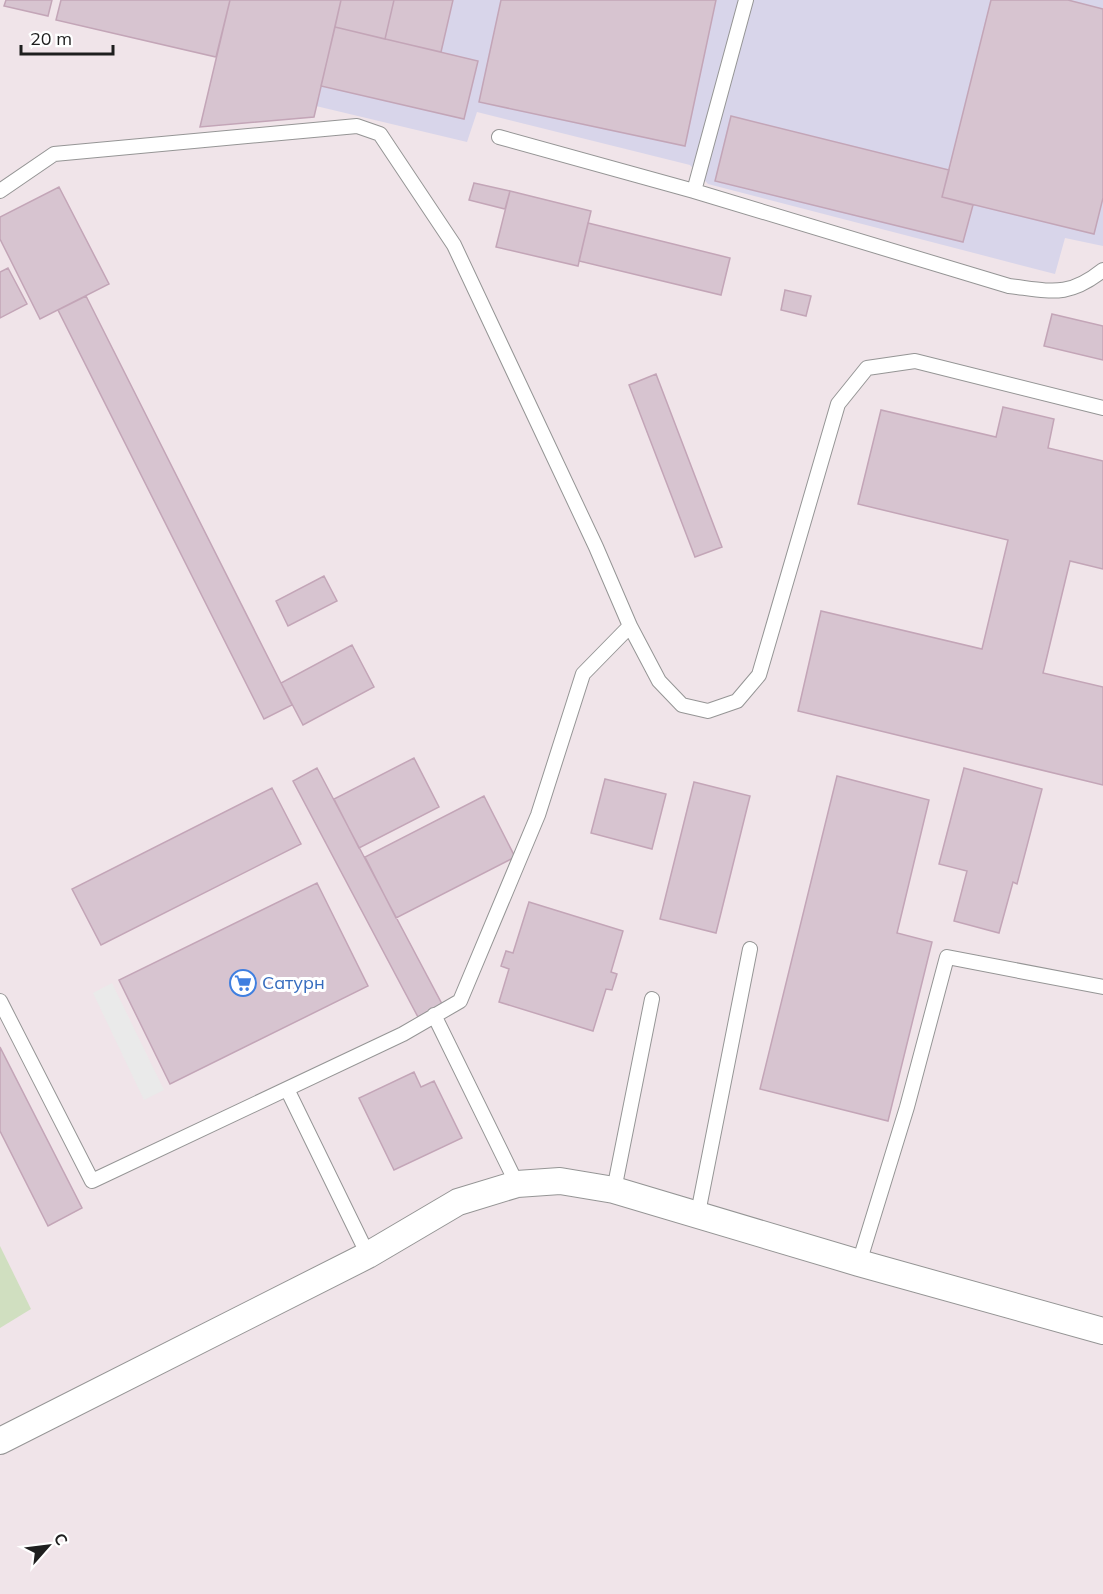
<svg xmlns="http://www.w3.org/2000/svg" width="1103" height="1594" viewBox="0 0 1103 1594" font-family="Mulish,sans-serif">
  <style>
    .industrial { fill: #d8d5ea }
    .wetland { fill: #d0dfc0 }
    .parking { fill: #eaeaea }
    .building { fill: #d7c4d0; stroke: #c3a5b7; stroke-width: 1.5 }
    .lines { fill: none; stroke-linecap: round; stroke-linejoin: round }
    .service-casing { stroke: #959595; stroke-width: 16 }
    .minor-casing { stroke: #959595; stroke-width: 28 }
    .service { stroke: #fff; stroke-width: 14 }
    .minor { stroke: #fff; stroke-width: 26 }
    .labels { text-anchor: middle; stroke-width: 6; stroke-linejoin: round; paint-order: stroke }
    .shop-label { font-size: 18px; fill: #366cbe; stroke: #fff; text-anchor: start }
  </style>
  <rect width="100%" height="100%" fill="#f0e4e9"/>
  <path class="industrial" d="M256,0H1103V246L1065,238L1055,274L708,184L690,165L477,112L467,142L236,87Z"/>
  <path class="wetland" d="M0,1246L31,1309L0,1328Z"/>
  <path class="parking" d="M112,983L164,1090L144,1100L93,993Z"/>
  <path class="building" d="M6,0H52L48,16L4,6Z
    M61,0H230L216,57L56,20Z
    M230,0H341L314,117L200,127Z
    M341,0H394L385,39L335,27Z
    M394,0H453L441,52L385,39Z
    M501,0H716L685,146L479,102Z
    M991,0H1068L1103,9V198L1094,234L942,197Z
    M335,27L478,61L464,119L321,86Z
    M731,116L949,170L942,197L973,205L963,242L715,181Z
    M474,183L510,191L505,209L469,200Z
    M59,187L109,284L40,319L0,239V217Z
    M510,191L591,211L578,266L496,247Z
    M588,223L730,258L721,295L579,261Z
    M8,268L27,304L0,318V272Z
    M785,290L811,296L806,316L781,310Z
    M86,296L292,705L264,719L58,310Z
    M1052,314L1103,326V360L1044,346Z
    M656,374L722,547L695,557L629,385Z
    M1003,407L1054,419L1048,448L1103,461V569L1070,561L1043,673L1103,687V785L798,711L821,611L982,649L1008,540L858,504L881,410L996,437Z
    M324,576L337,601L288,626L276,601Z
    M352,645L374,687L303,725L281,683Z
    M414,758L439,807L359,848L334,799Z
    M317,768L442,1004L418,1017L293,781Z
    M964,768L1042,789L1017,884L1013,882L999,933L954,921L967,871L939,864Z
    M837,776L929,800L897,933L932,942L888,1121L760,1089Z
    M605,779L666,794L652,849L591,833Z
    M694,782L750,796L716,933L660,919Z
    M272,788L301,844L101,945L72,889Z
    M484,796L515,857L396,918L365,857Z
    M317,883L368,986L170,1084L119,980Z
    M529,902L623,931L611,972L617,974L612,990L606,989L593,1031L499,1002L509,969L501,966L506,951L513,953Z
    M0,1047L82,1208L48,1226L0,1131Z
    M414,1072L421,1087L434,1081L462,1138L394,1170L359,1098Z"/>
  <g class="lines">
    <defs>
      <path id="service" d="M499,137L694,191L1009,286C1051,291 1068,298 1103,270
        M0,191L54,154L357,126L380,134L454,245L596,547L630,626L583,674L538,815L460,1001L403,1034L92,1181L0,1001
        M694,191L746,0
        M630,626L659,681L682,705L708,711L737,701L759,675L838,404L867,368L915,361L1103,408
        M434,1015L517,1184
        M287,1089L368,1255
        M614,1190L652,999
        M698,1213L750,949
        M859,1263L907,1107L947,957L1103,987"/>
      <path id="minor" d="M0,1441L368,1255L458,1202L517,1184L560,1181L614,1190L859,1263L1103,1331"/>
    </defs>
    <use href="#service" class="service-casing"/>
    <use href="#minor" class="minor-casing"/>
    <use href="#service" class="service"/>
    <use href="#minor" class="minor"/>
  </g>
  <defs>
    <symbol id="supermarket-ring" viewBox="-11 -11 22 22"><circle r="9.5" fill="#fff" stroke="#3f7fe0" stroke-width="1.5"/><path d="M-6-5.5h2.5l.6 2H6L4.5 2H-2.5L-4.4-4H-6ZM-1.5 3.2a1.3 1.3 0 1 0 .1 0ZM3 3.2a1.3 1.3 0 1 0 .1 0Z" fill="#3f7fe0"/></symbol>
  </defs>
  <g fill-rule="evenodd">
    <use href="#supermarket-ring" x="228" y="968" width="30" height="30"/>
  </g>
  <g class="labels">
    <g class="shop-label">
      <text x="262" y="989">Сатурн</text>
    </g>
  </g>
  <g transform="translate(48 1546) rotate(62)" stroke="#ffffff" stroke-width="4.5" paint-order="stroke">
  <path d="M0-4.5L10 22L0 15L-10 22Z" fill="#1e1e1e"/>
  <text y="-9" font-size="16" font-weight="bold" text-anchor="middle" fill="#1e1e1e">С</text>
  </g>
  <path d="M21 45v9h92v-9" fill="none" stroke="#1e1e1e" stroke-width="3"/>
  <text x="30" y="45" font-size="18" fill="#1e1e1e" stroke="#ffffff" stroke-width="4.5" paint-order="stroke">20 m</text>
</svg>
